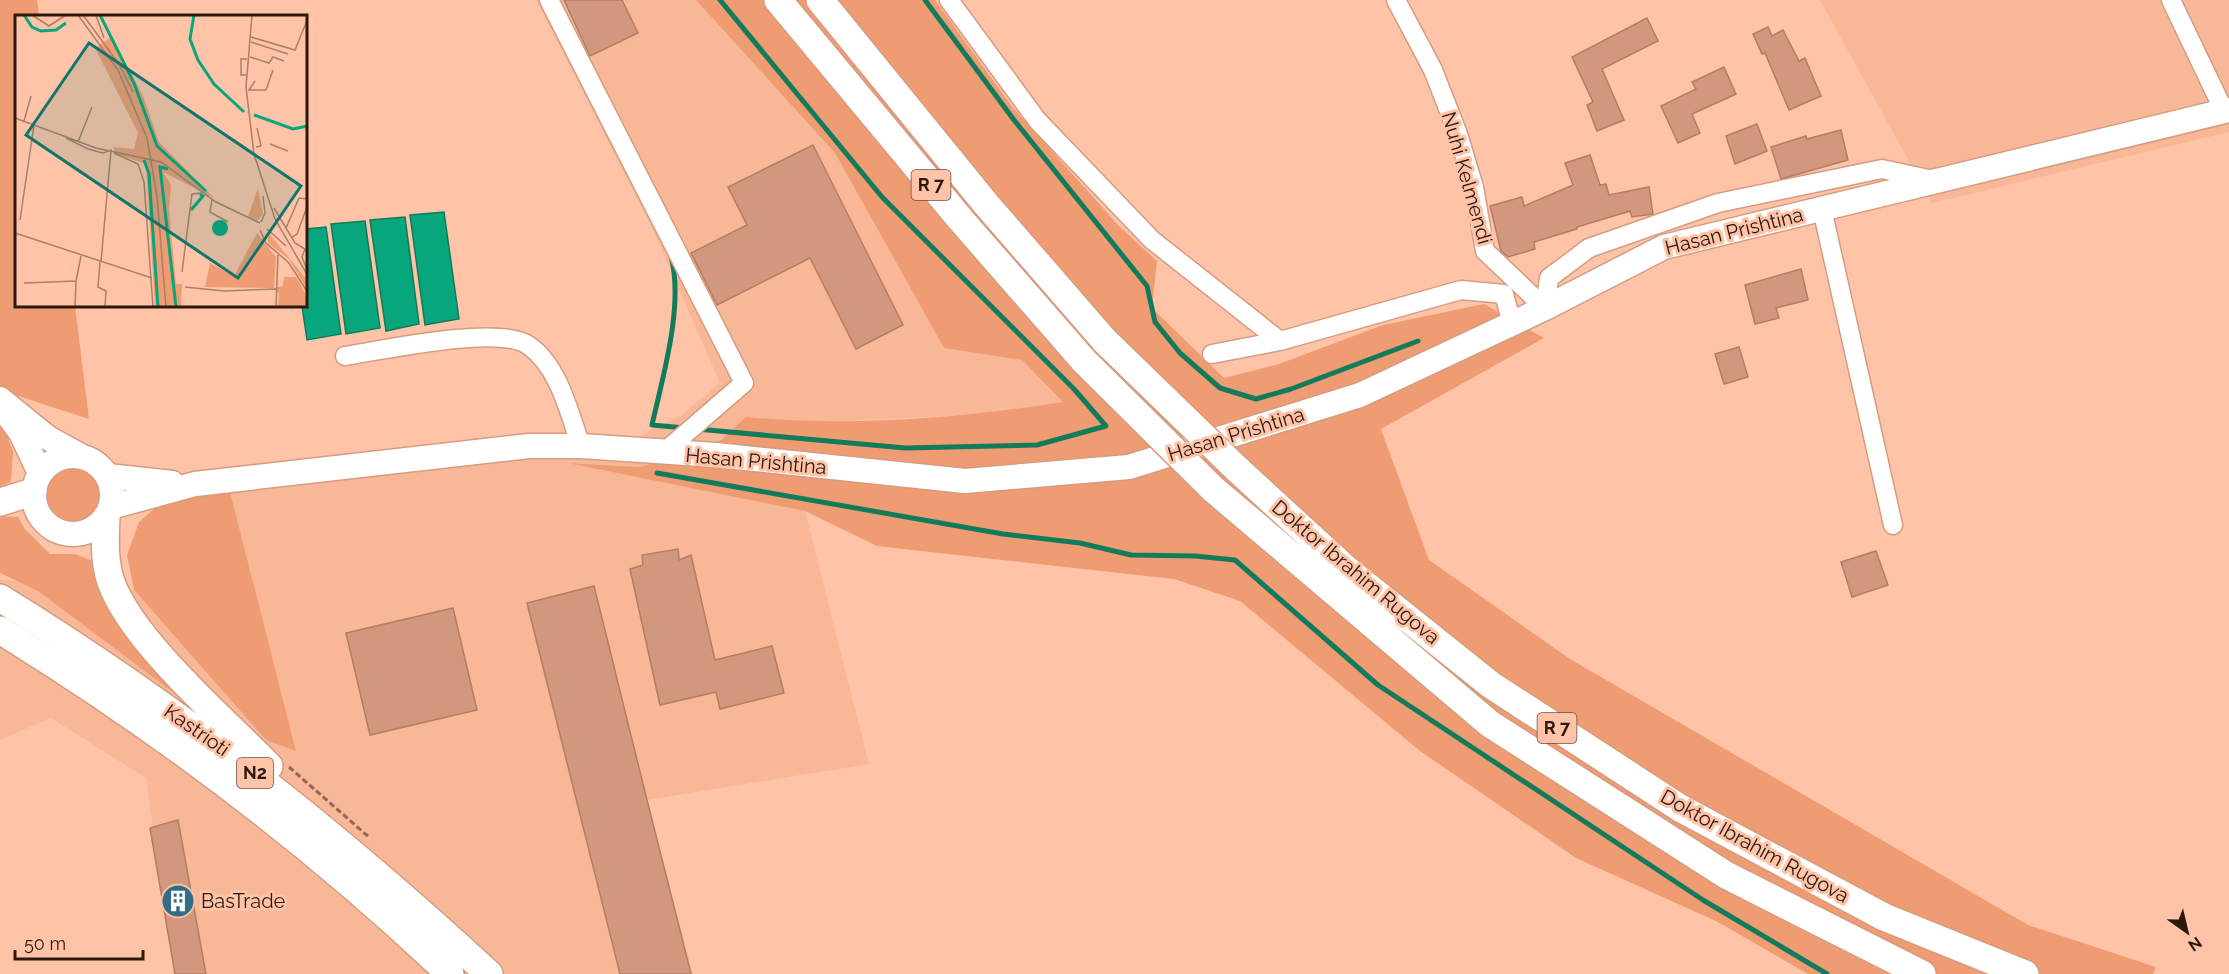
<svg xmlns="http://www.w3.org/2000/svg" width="2229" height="974" viewBox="0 0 2229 974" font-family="Raleway,sans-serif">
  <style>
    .built { fill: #f8b797 }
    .green { fill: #f09c73 }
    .water { fill: #07a67c; stroke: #127b5b; stroke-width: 1.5 }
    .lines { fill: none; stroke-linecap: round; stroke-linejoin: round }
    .stream { stroke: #127b5b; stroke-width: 5 }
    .building { fill: #d1987d; stroke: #b47d62; stroke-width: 1.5 }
    .minor-casing { stroke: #d59c80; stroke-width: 21 }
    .major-casing { stroke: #d59c80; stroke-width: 27 }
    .highway-casing { stroke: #d59c80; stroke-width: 30 }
    .path { stroke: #916956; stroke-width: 3; stroke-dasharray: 6 3; stroke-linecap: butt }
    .minor { stroke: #fff; stroke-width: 18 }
    .major { stroke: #fff; stroke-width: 24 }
    .highway { stroke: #fff; stroke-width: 27 }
    .highway-bridge-casing { stroke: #d59c80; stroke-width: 30; stroke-linecap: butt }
    .highway-bridge { stroke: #fff; stroke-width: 27 }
    .labels { text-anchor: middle; stroke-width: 6; stroke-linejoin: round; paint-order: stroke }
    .shield { fill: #ffc3a7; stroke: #6c4b3b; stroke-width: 1.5 }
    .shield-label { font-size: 18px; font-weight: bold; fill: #2d180d }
    .street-label { font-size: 20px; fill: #2d180d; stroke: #ffc3a7 }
    .poi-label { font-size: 20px; fill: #2d180d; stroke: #ffc3a7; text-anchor: start }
    .inset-river { fill: none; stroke: #07a67c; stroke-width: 3 }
    .inset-road { fill: none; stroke: #ab7f69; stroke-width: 1.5 }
    .view { fill: #0f766e; fill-opacity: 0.15; stroke: #0f766e; stroke-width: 3 }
    .inset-edge { fill: none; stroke: #2d180d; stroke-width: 3 }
  </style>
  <rect width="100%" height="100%" fill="#ffc3a7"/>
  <path class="built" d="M536,0H696L835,153L944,348L1022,360L1064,402L982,414L884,419L800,422L746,417L720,441L640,467L574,463L805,511L869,764L647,800L693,974H174L146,778L51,718L0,740V580L134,590L266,740L296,750L222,468L561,433L640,436L683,414L720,383L652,228Z
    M1820,0H2229V132L1932,203Z"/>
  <path class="green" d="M0,0H37L39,16H16V306H75L89,419L0,390Z
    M696,0H935L1013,108L1119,226L1157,261L1152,308L1224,378L1279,364L1383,325L1484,304L1544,338L1381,429L1429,560L1570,659L2028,925L2156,967L2153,974H1808L1718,922L1576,858L1420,751L1240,601L1174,579L877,546L805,511L568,463L640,467L720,441L746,417C852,427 959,418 1063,402L1022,360L944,348L835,153Z
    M0,419L13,451L11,482L0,486Z
    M44 495a30 30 0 1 1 60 0a30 30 0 1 1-60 0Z
    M229,488L296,751L266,740L134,590L127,555L139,522L169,496Z
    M0,516L18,517L25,529L50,554H75L98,563L209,719L38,591L0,573Z"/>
  <path class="water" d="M444,212L459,319L425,325L410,215Z
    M405,217L419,324L386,331L370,220Z
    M365,221L380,328L346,334L331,224Z
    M326,227L341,334L307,340L302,306H306V229Z"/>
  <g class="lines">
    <path class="stream" d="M925,0L1014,120L1147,286L1155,322L1180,353L1220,388L1256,399L1291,389L1418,341
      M671,256C684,305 663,376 652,425L685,428
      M697,429L905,448L1037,445L1106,426L1074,389L882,197L720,0
      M657,473L1003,534L1080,543L1131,555L1195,556L1235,560L1378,685L1703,900L1827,974"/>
  </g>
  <path class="building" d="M564,0H622L638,33L590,56Z
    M1647,18L1658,41L1602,69L1624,120L1597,131L1587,105L1593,102L1572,57Z
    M1768,27L1772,36L1783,30L1799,61L1805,58L1821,96L1789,110L1765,53L1762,54L1753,34Z
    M1724,67L1736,94L1692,114L1700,133L1678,143L1661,106L1696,89L1692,82Z
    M1757,124L1767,151L1735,164L1726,136Z
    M1841,130L1848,160L1781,179L1771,147L1806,136L1807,139Z
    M813,145L903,325L856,349L810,258L717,305L691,253L747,225L728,187Z
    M1590,155L1600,185L1606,184L1609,195L1649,187L1653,214L1632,217L1630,211L1577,227V229L1534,242L1535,249L1508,257L1501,251L1490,206L1522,197L1524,206L1573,185L1565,163Z
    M1801,269L1808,300L1776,308L1779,318L1755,324L1745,285Z
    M1739,347L1748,377L1724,384L1715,354Z
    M678,549L679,560L691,555L715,660L772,646L784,693L720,709L716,692L660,705L630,569L643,565L642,555Z
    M1876,551L1888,585L1852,597L1841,562Z
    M594,586L646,796L691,974H620L527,603Z
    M453,608L477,710L370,735L346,633Z
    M178,820L206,974H175L150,828Z"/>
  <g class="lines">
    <defs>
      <path id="minor" d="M549,0L744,383L663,453
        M949,0L1037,120L1152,240L1280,341L1461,290L1504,294L1512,324
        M1396,0L1433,70L1458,134L1474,187L1485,251L1545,308
        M2171,0L2224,111
        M1822,209L1893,525
        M1545,308L1549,278L1589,248L1718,203L1882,169L1933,180
        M1212,354L1280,341
        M345,356C383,350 498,325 528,345C559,366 569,413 581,446"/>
      <path id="major" d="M0,399L48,438L81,456
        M8,415L21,433L40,473
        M34 495a39 39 0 1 1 78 0a39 39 0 1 1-78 0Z
        M108,476L172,483
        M111,507L195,484L529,446H581L716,455L965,481L1129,467L1360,395L1545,308L1664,247L2229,110"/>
      <path id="highway" d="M778,0L961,220L1084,361
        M820,0L986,204L1105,341
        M1237,469L1346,569L1491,685L1680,808L1884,917L2025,974
        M1213,489L1490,724L1726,875L1922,974
        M0,502L33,492
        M106,518C105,540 104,561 111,582C132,641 224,720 269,766
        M0,598C179,708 335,832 489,974
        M0,630C162,730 312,843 450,974"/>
    </defs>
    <use href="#minor" class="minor-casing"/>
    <use href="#major" class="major-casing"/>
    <use href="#highway" class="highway-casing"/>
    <path class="path" d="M289,767L370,838"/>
    <use href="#minor" class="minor"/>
    <use href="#major" class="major"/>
    <use href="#highway" class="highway"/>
    <defs>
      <path id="highway-bridge" d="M1105,341L1237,469
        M1084,361L1213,489"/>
    </defs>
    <use href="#highway-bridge" class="highway-bridge-casing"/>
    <use href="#highway-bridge" class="highway-bridge"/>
  </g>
  <defs>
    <symbol id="building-disc" viewBox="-11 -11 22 22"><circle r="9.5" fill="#316d85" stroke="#ffc3a7"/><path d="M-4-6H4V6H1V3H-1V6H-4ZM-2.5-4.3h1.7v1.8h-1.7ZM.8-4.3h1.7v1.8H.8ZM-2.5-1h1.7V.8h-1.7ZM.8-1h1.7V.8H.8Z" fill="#fff"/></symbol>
  </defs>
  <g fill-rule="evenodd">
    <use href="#building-disc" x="159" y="882" width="38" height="38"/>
  </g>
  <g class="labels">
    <g class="shield">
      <rect x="911.5" y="170" width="39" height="30" rx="4.5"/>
      <rect x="1537.5" y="713" width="39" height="30" rx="4.5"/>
      <rect x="237" y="758" width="36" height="30" rx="4.5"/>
    </g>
    <g class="shield-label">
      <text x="931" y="191">R 7</text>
      <text x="1557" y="734">R 7</text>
      <text x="255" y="779">N2</text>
    </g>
    <g class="street-label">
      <text transform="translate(1467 178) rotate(74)" y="7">Nuhi Kelmendi</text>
      <text transform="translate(1734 231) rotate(-14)" y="7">Hasan Prishtina</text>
      <text transform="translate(1236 434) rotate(-17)" y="7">Hasan Prishtina</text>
      <text transform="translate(756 461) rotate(5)" y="7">Hasan Prishtina</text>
      <text transform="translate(1356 572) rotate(40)" y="7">Doktor Ibrahim Rugova</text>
      <text transform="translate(197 730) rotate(35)" y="7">Kastrioti</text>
      <text transform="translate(1755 846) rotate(29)" y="7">Doktor Ibrahim Rugova</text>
    </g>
    <g class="poi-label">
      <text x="201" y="908">BasTrade</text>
    </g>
  </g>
  <g transform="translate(15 15)">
    <rect width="292" height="292" fill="#ffc3a7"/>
    <path d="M96,22L128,81L144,127L199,183L148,157L156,170L154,195L161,269H167L166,292H140L131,149L101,139L98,132L119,134L123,118L80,33ZM243,173L248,199L243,205L233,202ZM253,217L292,265V274L274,244L253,228ZM242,218L261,242L259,273L268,271L269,262H281L292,282V292H263L264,279L259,273L190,272L195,248L219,261Z" fill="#f09c73"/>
    <path d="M197 213a8 8 0 1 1 16 0a8 8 0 1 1-16 0Z" fill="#07a67c"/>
    <path class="inset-river" d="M9,0L17,12L26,16L41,15L51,8M85,0L119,68L142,131L191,176M179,0L175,24L183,45L199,69L229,97M239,100L278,114L293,111M129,145L134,159L143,292M153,154L145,152L161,292M176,195L188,181L185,179"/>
    <path class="inset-road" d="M17,0L34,11L51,0M63,0L103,55L132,123L142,181L151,292M68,0L104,49L118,77M81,0L89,23M237,0L231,72L239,139L260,204L293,261M236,22L280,35L293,3M236,27L273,39M235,42L254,48L258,42L269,46M231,60H226V44H232M240,66L234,75H251L258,55M0,103L81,133L146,147L201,187L245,208M9,106L16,81M51,123L73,134L88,138L96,135L86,247M63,127L77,92M255,129L273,136M241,132L246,131L242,113M99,138L123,149L129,167L138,292M197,184L195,197L213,207M259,193L271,213M5,205L19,110M246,207L250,198L248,181M271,213L284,183L293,184M271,213L280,228L293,236M252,214L271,231M245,215L251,228L274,248L293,278M0,218L137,263M276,223L282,219L293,189M290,234L287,242L292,255M85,247L83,272L91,276L90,292M167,257L177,179L187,178M9,268L61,266L66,241M170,272L209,276L261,274M60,292L61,266M261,292L263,240"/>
    <path class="view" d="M74,28L286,171L223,263L11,120Z"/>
    <rect width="292" height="292" class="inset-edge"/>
  </g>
  <g transform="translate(2187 932) rotate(146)" stroke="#ffc3a7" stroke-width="4.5" paint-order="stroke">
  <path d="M0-4.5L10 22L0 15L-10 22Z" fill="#2d180d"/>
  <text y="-9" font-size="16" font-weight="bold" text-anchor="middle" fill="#2d180d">N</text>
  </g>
  <path d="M15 950v9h128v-9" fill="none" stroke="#2d180d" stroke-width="3"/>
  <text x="24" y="950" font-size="18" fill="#2d180d" stroke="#ffc3a7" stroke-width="4.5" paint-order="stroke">50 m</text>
</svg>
